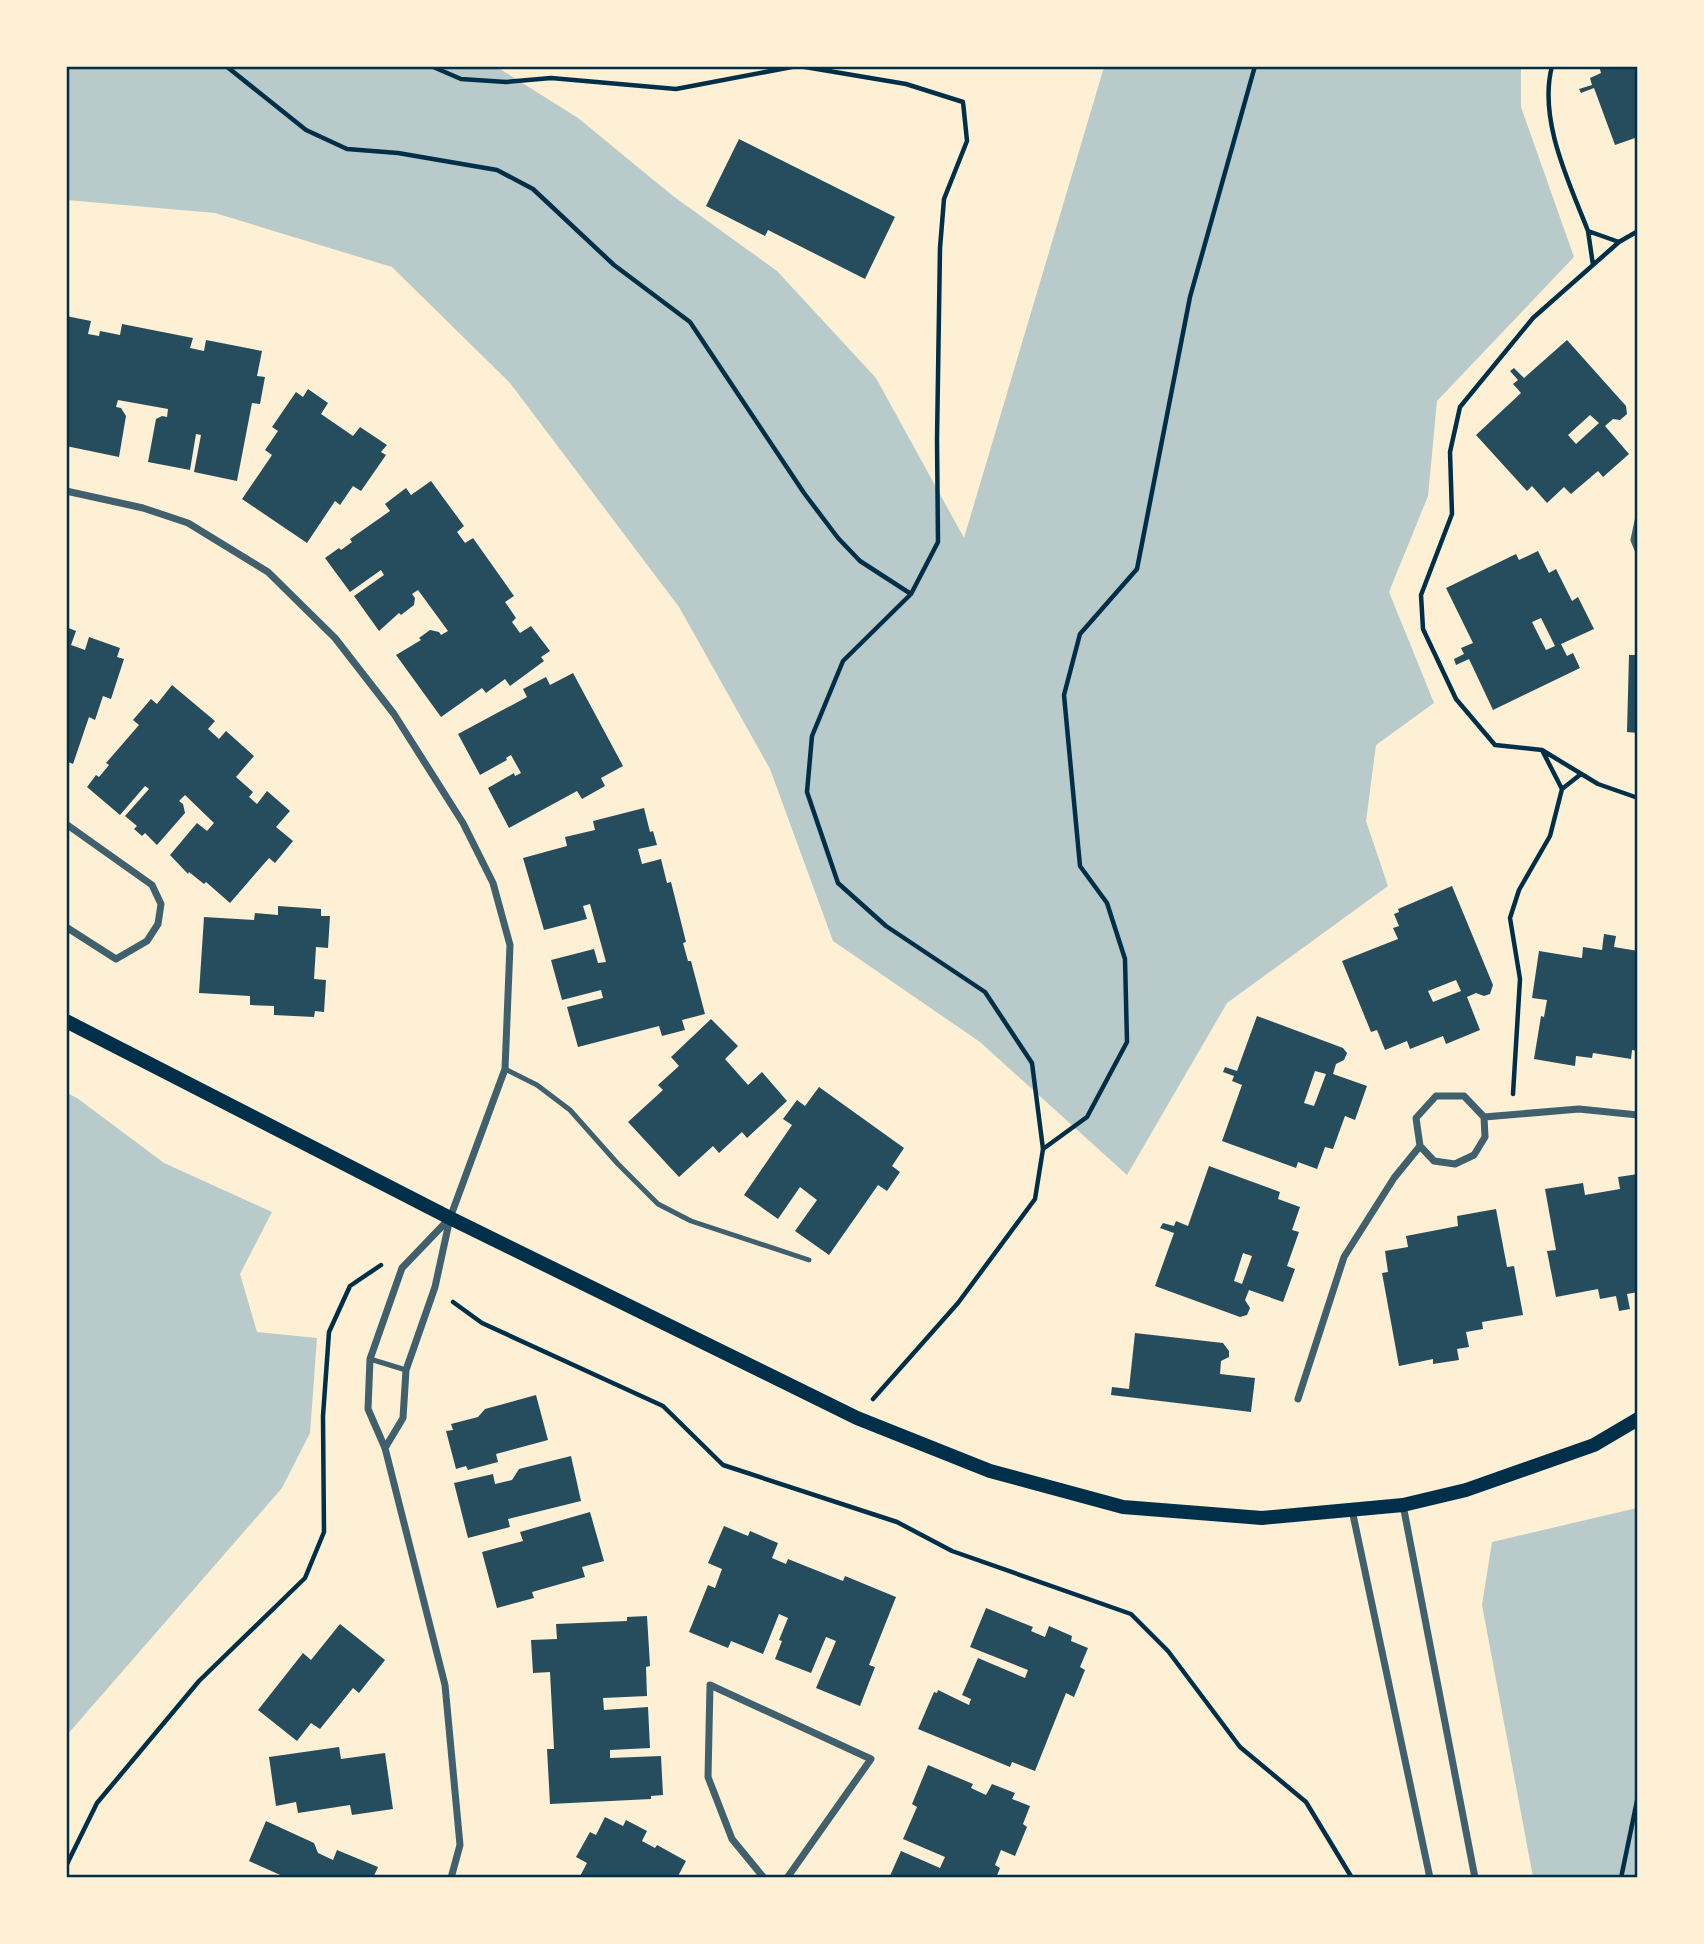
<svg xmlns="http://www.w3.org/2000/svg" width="1704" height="1944" viewBox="0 0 1704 1944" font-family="'Nunito Sans',sans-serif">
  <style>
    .green { fill: #b9caca }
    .building { fill: #264d5e; fill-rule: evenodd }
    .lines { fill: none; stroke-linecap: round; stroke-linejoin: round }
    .path { stroke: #003049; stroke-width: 4.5 }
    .service { stroke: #3f606c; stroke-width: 5 }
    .minor { stroke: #3f606c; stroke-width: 7 }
    .secondary { stroke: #003049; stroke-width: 14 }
    .neatline { fill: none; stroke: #003049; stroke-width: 2.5 }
  </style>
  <rect width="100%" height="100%" fill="#fdf0d5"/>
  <path class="green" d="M66,67H497L578,118L673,196L777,271L876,378L964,538L1104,67H1521V107L1574,257L1437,401L1428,496L1389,592L1434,703L1376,745L1366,821L1388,886L1227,1003L1127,1175L980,1042L833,941L770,769L679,607L510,383L392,267L215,213L67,200Z
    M67,1093L77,1098L164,1163L272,1212L240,1274L257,1332L317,1338L310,1433L282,1488L67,1735Z
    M1637,1508V1877H1533L1482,1605L1492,1542Z"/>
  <path class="building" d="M1599,66H1638V137L1615,145L1594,88L1581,93L1579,89L1592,85L1590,78L1601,73Z
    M739,139L895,217L865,279L768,230L765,236L706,206Z
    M66,316L91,321L88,334L99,336L100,331L120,335L122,324L193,338L190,348L204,351L206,340L262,351L257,376L265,377L260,404L252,403L237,481L194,472L201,435L196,434L190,470L148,462L156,419L162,416L167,417L168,409L118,400L116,407L121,408L126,416L119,457L66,446Z
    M1567,340L1626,406L1627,414L1620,420L1613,419L1605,426L1629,454L1603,477L1598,471L1571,494L1564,487L1547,503L1532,486L1527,491L1476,435L1521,393L1513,384L1518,380L1510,371L1514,368L1524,378ZM1590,415L1599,423L1576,444L1568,435Z
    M308,389L328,403L321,414L353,436L360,427L387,445L381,452L386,455L361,491L353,486L340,505L335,501L307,543L242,499L272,455L265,450L278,431L272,427L296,392L303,397Z
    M431,481L464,526L457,532L465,543L473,538L514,596L505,602L516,618L512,622L520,633L531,626L550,651L541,657L544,661L510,686L505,679L486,693L482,688L441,717L396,655L421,640L419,638L430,630L439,632L441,635L448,631L418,590L412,594L415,598L414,605L401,615L399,613L379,631L354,596L384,575L381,570L350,592L325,558L339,548L341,550L352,542L350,539L390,511L385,504L406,488L411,495Z
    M1538,551L1549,573L1556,569L1572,601L1578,597L1594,629L1561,644L1567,656L1573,653L1580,668L1493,710L1469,659L1456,665L1454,659L1464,654L1461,648L1473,643L1446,588L1516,554L1519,560ZM1541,618L1555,646L1546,650L1532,622Z
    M66,627L76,631L71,645L85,650L89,637L120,648L117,657L124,659L111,699L103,696L95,720L89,717L73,764L66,761Z
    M1629,655H1638V733L1627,732Z
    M573,673L623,766L601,778L605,786L582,799L577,791L509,828L488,788L514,773L515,776L521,773L511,755L506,758L507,760L480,775L458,734L527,697L523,689L546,677L550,685Z
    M172,685L215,721L208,729L219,739L226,731L254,756L236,777L253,792L249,797L257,804L267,791L290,811L276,827L293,841L275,863L269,858L230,903L206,882L204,884L189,872L188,874L170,855L197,823L207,831L214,823L185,795L179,801L183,804L185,813L157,845L145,833L142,836L134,829L137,826L125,816L149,789L145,786L120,815L87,787L96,775L99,777L109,765L106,763L139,725L133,720L151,699L157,704Z
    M644,808L650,832L653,831L657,845L638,849L642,864L661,859L667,883L671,882L686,942L683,943L688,961H691L705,1014L682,1020L685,1030L662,1036L659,1026L578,1047L567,1007L603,998L601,990L562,1000L551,960L594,949L598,963L606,962L590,904L583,906L587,919L544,930L523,858L567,846L565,837L595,830L593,821Z
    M1452,886L1493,985L1490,994L1484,996L1476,993L1467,997L1480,1030L1446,1044L1443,1036L1410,1049L1407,1041L1385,1050L1377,1030L1371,1032L1342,961L1398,939L1393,928L1399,926L1394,914L1399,912L1398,909ZM1456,980L1461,991L1433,1002L1428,991Z
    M278,906L321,909V916H330L328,948L316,947L314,979L326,980L324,1012L315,1011L314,1017L274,1015V1006L250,1005V996L199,993L204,917L254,920L255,913L278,915Z
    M1604,934L1616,936L1614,947L1638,951V1051L1632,1050L1631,1059L1593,1053L1592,1058L1576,1056L1575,1066L1534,1059L1541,1016L1544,1017L1547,1000L1532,998L1539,951L1582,958L1583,947L1602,950Z
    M1257,1016L1343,1048L1347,1053L1344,1060L1336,1064L1333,1074L1367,1086L1355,1120L1345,1116L1333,1149L1325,1147L1317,1169L1298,1162L1296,1168L1222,1141L1242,1085L1232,1081L1234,1076L1223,1072L1225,1067L1237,1071ZM1315,1071L1326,1074L1314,1106L1304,1103Z
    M711,1019L738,1046L725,1059L748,1085L762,1072L787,1101L747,1138L742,1132L719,1153L713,1146L679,1177L628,1122L663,1090L658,1085L679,1066L671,1057Z
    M819,1087L904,1148L892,1166L900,1172L887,1191L878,1185L829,1255L795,1231L817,1200L800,1187L778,1219L744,1195L792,1125L783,1119L797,1100L805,1106Z
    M1209,1166L1280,1192L1278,1199L1300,1207L1292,1230L1299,1232L1287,1266L1295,1269L1283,1302L1249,1290L1245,1300L1250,1308L1247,1315L1240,1317L1155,1286L1174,1233L1160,1228L1163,1223L1174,1226L1176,1221L1188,1226ZM1243,1253L1252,1256L1242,1284L1234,1281Z
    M1638,1174V1292L1627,1294L1630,1309L1619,1311L1616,1296L1600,1299L1598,1289L1556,1297L1547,1251L1556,1250L1545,1189L1583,1183L1585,1195L1620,1189L1618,1177Z
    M1496,1209L1507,1267L1514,1266L1523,1315L1482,1322L1483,1329L1466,1332L1469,1347L1457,1349L1459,1360L1433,1364V1359L1399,1366L1382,1273L1388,1272L1385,1251L1408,1247L1406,1236L1458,1226L1457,1216Z
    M1135,1333L1223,1343L1229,1351V1357L1221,1361L1220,1374L1255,1378L1251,1412L1111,1395L1112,1387L1129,1389Z
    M536,1395L548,1440L496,1454L498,1462L468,1470L466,1466L456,1469L446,1431L453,1430L451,1424L478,1417L485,1409Z
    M571,1456L581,1501L508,1519L510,1527L468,1538L454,1483L493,1474L495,1484L512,1480L519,1469Z
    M590,1512L604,1561L582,1567L585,1577L532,1592L534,1598L497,1608L482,1552L523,1541L520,1532Z
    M724,1526L748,1536L750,1531L778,1543L772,1558L786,1564L788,1559L843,1581L845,1576L896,1597L869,1665L875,1667L860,1706L816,1688L836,1641L826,1637L811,1673L775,1659L782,1641L779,1640L788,1618L779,1614L763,1654L731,1641L728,1648L689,1632L708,1585L715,1588L722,1569L708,1563Z
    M986,1608L1033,1627L1031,1631L1045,1637L1049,1626L1072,1636L1071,1641L1088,1648L1080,1667L1085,1670L1074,1697L1066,1693L1035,1771L1012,1762L1010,1767L918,1729L934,1692L937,1693L938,1690L969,1705L971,1699L962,1695L978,1658L1025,1678L1028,1670L970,1647Z
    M647,1616L650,1666L646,1667L647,1696L603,1698L604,1710L648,1707L650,1748L610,1750V1758L661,1756L663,1795L651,1796V1799L550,1804L547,1749H554L550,1672L533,1673L531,1640L557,1639L556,1624L627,1621V1617Z
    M340,1624L385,1660L359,1693L353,1688L320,1729L311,1723L297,1741L258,1710L303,1653L311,1660Z
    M339,1747L341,1759L385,1753L393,1809L352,1815L350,1805L298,1813L296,1802L276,1806L269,1757Z
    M928,1765L973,1784L971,1788L986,1795L992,1784L1015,1793L1012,1799L1030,1806L1023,1824L1027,1827L1015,1856L1001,1850L995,1865L1000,1868L996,1878H889L901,1851L940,1868L945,1857L903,1839L917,1807L912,1804Z
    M605,1817L623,1826L626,1820L647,1831L642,1841L655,1848L657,1845L686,1861L677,1878H579L587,1863L576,1857L590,1832L596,1835Z
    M266,1821L314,1843L318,1853L333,1860L337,1850L378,1867L373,1878H287L249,1861Z"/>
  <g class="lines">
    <path class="path" d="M226,66L306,130L347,149L398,153L497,170L533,189L614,265L690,322L804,493L838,538L860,561L911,594
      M431,66L461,79L506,82L551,78L676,89L797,66
      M799,66L906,84L963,102L967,141L944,199L940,248L937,440L938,542L911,594L843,661L812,736L807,792L838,883L886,926L985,992L1032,1063L1043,1149L1035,1199L958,1303L873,1399
      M1552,66C1538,120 1569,182 1588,231L1619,242
      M1588,231L1593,265
      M1638,231L1619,242L1533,318L1460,407L1450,452L1452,514L1421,595L1423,629L1456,699L1495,745L1542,750L1598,784L1638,798
      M1543,752L1562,789
      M1513,1094L1520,979L1510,918L1519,890L1550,836L1562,789L1581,774
      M1043,1149L1087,1117L1127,1042L1125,959L1107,903L1080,866L1064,695L1080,634L1137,569L1190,297L1255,66
      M453,1302L482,1323L663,1406L723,1465L897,1522L952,1551L1131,1614L1168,1651L1240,1747L1306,1802L1352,1878
      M66,1866L97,1803L199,1681L305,1578L324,1532L323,1416L329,1332L350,1286L381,1265
      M1621,1878L1638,1796"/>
    <path class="service" d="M505,1069L537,1085L570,1110L618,1164L658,1204L691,1221L809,1260
      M370,1359L406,1370"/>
    <path class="minor" d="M66,491L143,508L188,523L268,572L335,638L394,714L463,823L493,883L510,945L505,1069L450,1218L435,1287L406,1370L403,1418L385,1448
      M1638,521L1634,540L1638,550
      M66,824L152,885L161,904L158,924L147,941L116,959L66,927
      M1484,1117L1579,1109L1638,1115
      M449,1219L402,1268L370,1359L368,1409L385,1448L445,1685L460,1845L451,1878
      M1298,1399L1344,1257L1394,1178L1420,1146L1416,1118L1436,1096H1464L1484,1117L1485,1137L1474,1155L1455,1164L1434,1161L1420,1146
      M1403,1505L1475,1878
      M1352,1510L1430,1878
      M764,1878L732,1839L708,1777L710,1685L871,1759L787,1878"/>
    <path class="secondary" d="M66,1021L450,1218L857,1418L990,1471L1123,1507L1262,1518L1403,1505L1466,1490L1594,1445L1638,1419"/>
  </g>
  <rect width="1704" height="1944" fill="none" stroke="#fdf0d5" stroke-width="136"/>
  <rect x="68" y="68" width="1568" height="1808" class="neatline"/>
</svg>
